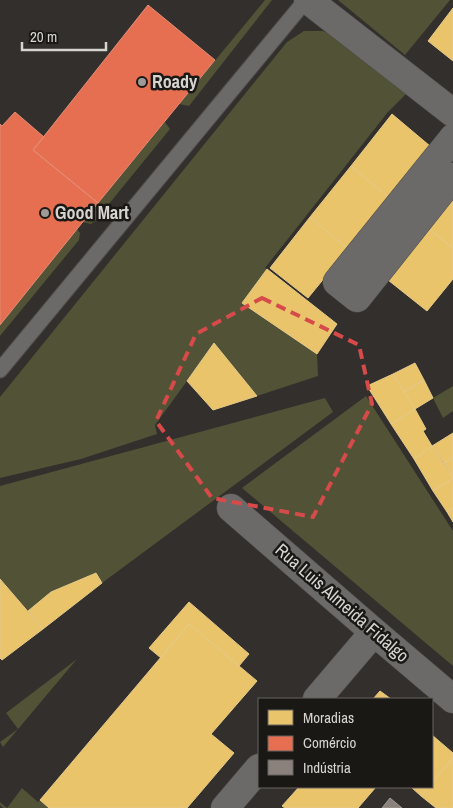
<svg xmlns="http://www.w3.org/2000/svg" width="453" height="808" viewBox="0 0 453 808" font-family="'Archivo Narrow',sans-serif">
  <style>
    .green { fill: #515236 }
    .homes { fill: #e9c46a; stroke: #e4c989 }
    .shops { fill: #e76f51; stroke: #e28d77 }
    .industry { fill: #8a817c; stroke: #a19a95 }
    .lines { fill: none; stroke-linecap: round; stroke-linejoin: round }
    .lane-casing { stroke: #4f4d4a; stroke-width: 17 }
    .street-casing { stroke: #4f4d4a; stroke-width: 29 }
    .lane { stroke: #6b6a68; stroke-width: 15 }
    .street { stroke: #6b6a68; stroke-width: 28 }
    .marked { fill: none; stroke: #d64a4a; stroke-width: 4; stroke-dasharray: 10 6; stroke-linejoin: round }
    .poi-dot { fill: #9d9a97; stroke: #1a1815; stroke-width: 2 }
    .labels { text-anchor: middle; stroke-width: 5; stroke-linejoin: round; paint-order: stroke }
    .poi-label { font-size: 18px; font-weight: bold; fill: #d7d4d0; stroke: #1a1815; text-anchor: start }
    .street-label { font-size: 18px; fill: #d7d4d0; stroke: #1a1815 }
  </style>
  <rect width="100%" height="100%" fill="#322f2c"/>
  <path class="green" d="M265,0H272L189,106L179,104Z
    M338,0H450L405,55Z
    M304,31H323L336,36L407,93L388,112L265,268L267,269L243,303L317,354L318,376L257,396L214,344L155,425L157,434L81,459L0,478V397L287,42Z
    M165,122L170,129L95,221L91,224L82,222Z
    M77,229L80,233L79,240L0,336V325Z
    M453,386V411L443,418L433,398Z
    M366,396L453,531V666L242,488Z
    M325,398L333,412L102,583L95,573L51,592L28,611L0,579V486Z
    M77,659L3,747L0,742L18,729L6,713Z
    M22,788L38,802L40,800L49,808H3L0,805V802L7,808Z"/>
  <path class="homes" d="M453,8V61L428,41Z
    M392,114L430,146L389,198L351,166Z
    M351,166L389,198L348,249L310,217Z
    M453,199V248L429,229Z
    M310,217L348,249L308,298L270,268Z
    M429,229L453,248V279L427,311L388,280Z
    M267,269L337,324L317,354L242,303Z
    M214,343L257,396L213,410L187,381Z
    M415,363L424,380L404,392L393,374Z
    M393,374L415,409L391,424L367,386Z
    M424,380L433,398L415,409L404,392Z
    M415,409L426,429L423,431L432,446L414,459L391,424Z
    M453,433V457L444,463L432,446Z
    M432,446L453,478L433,491L414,459Z
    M453,457V478L444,463Z
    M453,478V508L447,512L433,491Z
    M453,508V522L447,512Z
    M96,573L102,583L43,629L28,611L51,592Z
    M0,579L43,629L2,660L0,658Z
    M189,602L249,654L239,666L189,624L161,658L149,648Z
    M189,624L257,681L211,734L234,753L187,808H49L40,800Z
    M380,691L391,699H373Z
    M432,735L453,753V758L432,783Z
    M453,758V808H436L421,796L429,787H432V783Z
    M299,787H376L358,808H285L282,806Z
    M411,787H429L421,796Z"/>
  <path class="shops" d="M148,5L215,60L98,203L33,150Z
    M15,112L44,137L33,150L98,203L0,325V124L2,126Z"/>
  <path class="industry" d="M390,798L402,808H382Z"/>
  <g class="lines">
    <defs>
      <path id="lane" d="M0,370L306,0"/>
      <path id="street" d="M308,0L453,113
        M453,138L337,282L357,298L453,177
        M231,508L374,632L453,699
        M317,699L374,632
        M225,808L259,768"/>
    </defs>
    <use href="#lane" class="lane-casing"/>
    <use href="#street" class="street-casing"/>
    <use href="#lane" class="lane"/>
    <use href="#street" class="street"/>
  </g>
  <path class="marked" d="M262,298L359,345L372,404L313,517L212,498L156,421L196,334Z"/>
  <g class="poi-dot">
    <circle cx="142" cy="82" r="5"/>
    <circle cx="45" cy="213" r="5"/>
  </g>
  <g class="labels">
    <g class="poi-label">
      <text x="152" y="88">Roady</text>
      <text x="55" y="219">Good Mart</text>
    </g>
    <g class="street-label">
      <text transform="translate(342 603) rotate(41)" y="6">Rua Luis Almeida Fidalgo</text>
    </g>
  </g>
  <rect x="258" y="698" width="175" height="90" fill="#1a1815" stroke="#666360"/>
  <rect x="268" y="710" width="25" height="15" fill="#e9c46a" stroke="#666360"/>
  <text x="303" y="723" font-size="15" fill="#d7d4d0">Moradias</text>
  <rect x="268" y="736" width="25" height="15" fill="#e76f51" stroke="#666360"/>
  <text x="303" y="748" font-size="15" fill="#d7d4d0">Comércio</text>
  <rect x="268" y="760" width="25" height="15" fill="#8a817c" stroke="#666360"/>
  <text x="303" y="773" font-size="15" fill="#d7d4d0">Indústria</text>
  <path d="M22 42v8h84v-8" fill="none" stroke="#d7d4d0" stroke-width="2.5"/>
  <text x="30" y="42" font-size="15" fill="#d7d4d0" stroke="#1a1815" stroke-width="4" paint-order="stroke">20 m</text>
</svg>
